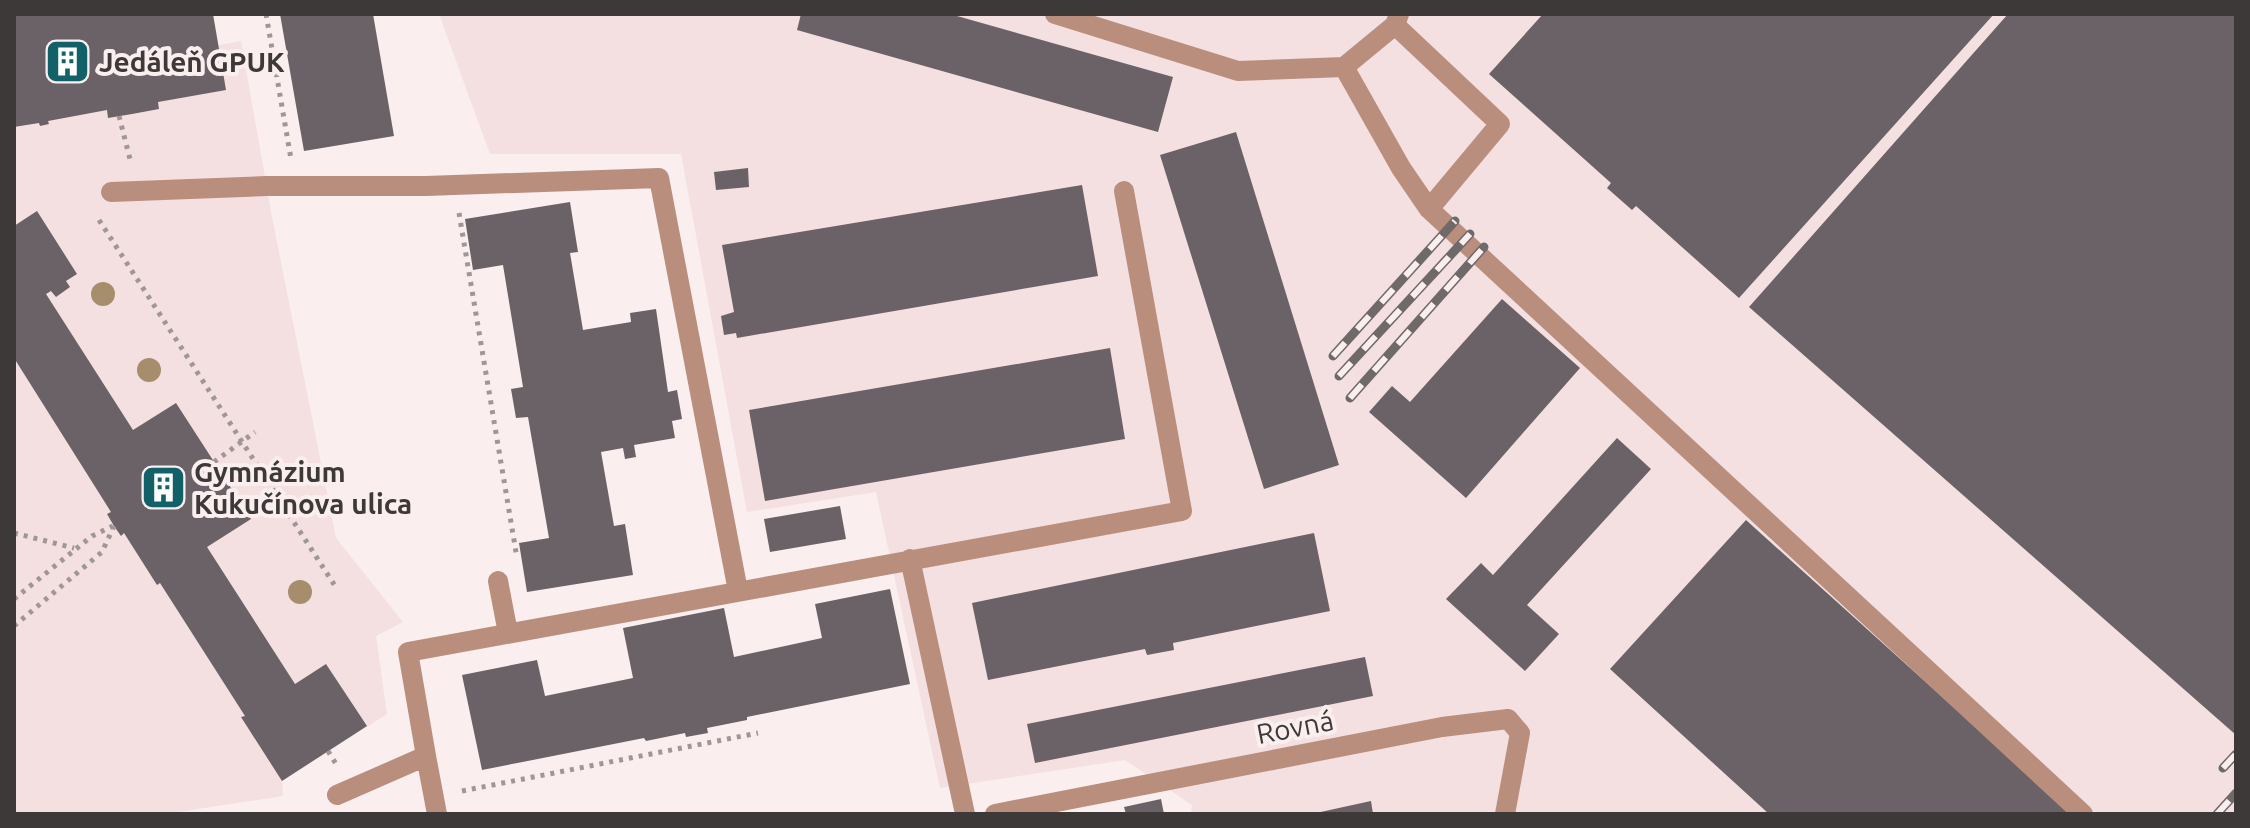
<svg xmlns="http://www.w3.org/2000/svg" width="2250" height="828" viewBox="0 0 2250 828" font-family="Ubuntu,sans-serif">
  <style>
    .built { fill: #f4dfe1 }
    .building { fill: #6a6267 }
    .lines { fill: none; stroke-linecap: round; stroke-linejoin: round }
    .path { stroke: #9f9797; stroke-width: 5; stroke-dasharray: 4 6; stroke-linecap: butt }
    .minor { stroke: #ba8e7c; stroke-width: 20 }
    .rail-casing { stroke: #6f6969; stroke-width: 9 }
    .rail { stroke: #faeeef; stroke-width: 6; stroke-dasharray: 18; stroke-linecap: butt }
    .tree { fill: #a68e6d }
    .labels { text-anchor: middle; stroke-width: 8; stroke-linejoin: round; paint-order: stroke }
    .poi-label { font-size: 28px; font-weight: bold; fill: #3d3939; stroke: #faeeef; text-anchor: start }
    .street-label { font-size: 28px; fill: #3d3939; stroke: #faeeef }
  </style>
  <rect width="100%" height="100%" fill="#faeeef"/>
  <path class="built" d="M439,14H2236V814H1191L1192,805L1125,760L940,788L876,492L747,512L681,154H490Z
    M241,41L272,217L336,538L403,622L376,636L387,714L282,781L283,796L165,814H14V84Z"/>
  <path class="building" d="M14,14H213L226,90L158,102L159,109L132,114L108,118L107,110L48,121L49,124L40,126L39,123L14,127Z
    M280,14H373L394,136L304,151Z
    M801,14H950L1173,77L1158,132L797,30Z
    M1543,14H1994L1739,298L1636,206L1632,210L1607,188L1611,183L1489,74Z
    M2008,14H2236V735L1749,307Z
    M1236,132L1339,465L1264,489L1160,155Z
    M748,168L749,187L716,190L714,172Z
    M1082,185L1098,276L737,338L736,333L724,335L721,316L734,312L722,245Z
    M570,202L578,252L570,253L583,330L631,322L630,313L656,309L668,392L677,390L682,419L672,421L675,438L634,445L636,457L625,459L623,448L601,452L614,526L625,524L633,575L527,592L519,543L549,538L528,417L516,418L511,389L523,387L503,265L473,270L465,219Z
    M37,211L77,274L66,281L70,287L56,297L51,291L46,294L133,430L176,403L251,519L207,547L295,684L326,664L367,726L282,781L241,717L245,716L160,583L157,585L124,533L121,536L114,526L107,514L111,512L14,358V226Z
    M1502,299L1580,368L1466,498L1369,412L1392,386L1410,402Z
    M1110,348L1125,439L765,501L749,410Z
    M1617,438L1651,469L1527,605L1559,634L1525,671L1446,599L1481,563L1493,575Z
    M840,506L846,539L770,552L764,519Z
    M1746,520L2072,814H1769L1610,669Z
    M1314,533L1330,611L1173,643L1174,650L1147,655L1145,649L988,680L972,603Z
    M890,589L910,684L747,717V720L707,728L708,733L686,737L685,733L646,741L644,738L482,770L462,675L537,660L545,696L633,678L623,628L724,608L734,657L822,638L815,604Z
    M1365,657L1373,696L1035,763L1027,724Z
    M1161,799L1164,814H1126L1124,807Z
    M1371,801L1373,814H1316V813Z"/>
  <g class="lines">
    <path class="path" d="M266,14L291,159
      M119,116L131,163
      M459,213L517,558
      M99,220L337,589
      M214,462L255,432
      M14,533L74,548
      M14,599L92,536L113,526
      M14,626L102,552L114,526
      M328,751L336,764
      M462,791L758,733"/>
    <path class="minor" d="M1055,14L1238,71L1344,67L1395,25L1399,14
      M1395,25L1500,124L1429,209
      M1344,67L1401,168L1429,209L2083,814
      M111,192L267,186H426L659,178L738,591
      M910,559L965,814
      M498,581L508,633
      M426,756L437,814
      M337,795L426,756L408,652L1182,511L1124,191
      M995,814L1442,727L1508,719L1520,733L1505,814"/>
    <defs>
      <path id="rail" d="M1333,356L1455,221
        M1339,376L1470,234
        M1350,398L1484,247
        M2223,768L2236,754
        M2217,814L2236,793"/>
    </defs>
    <use href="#rail" class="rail-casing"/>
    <use href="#rail" class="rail"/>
  </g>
  <g class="tree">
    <circle cx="103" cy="294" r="12"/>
    <circle cx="149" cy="370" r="12"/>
    <circle cx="300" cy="592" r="12"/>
  </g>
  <defs>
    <symbol id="building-square" viewBox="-11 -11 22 22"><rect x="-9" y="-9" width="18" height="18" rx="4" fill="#126169" stroke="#faeeef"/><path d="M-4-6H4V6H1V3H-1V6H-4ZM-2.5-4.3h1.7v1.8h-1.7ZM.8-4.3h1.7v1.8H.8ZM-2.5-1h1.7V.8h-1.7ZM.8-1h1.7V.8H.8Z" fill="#fff"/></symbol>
  </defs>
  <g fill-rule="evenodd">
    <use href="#building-square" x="42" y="36" width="51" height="51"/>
    <use href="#building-square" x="138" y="462" width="51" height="51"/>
  </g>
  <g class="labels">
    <g class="poi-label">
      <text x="99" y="72">Jedáleň GPUK</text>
      <text x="194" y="482">Gymnázium<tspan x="194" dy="32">Kukučínova ulica</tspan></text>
    </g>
    <g class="street-label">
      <text transform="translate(1295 727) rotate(-11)" y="10">Rovná</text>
    </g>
  </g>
  <rect width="2250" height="828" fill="none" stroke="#3d3939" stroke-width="32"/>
</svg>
